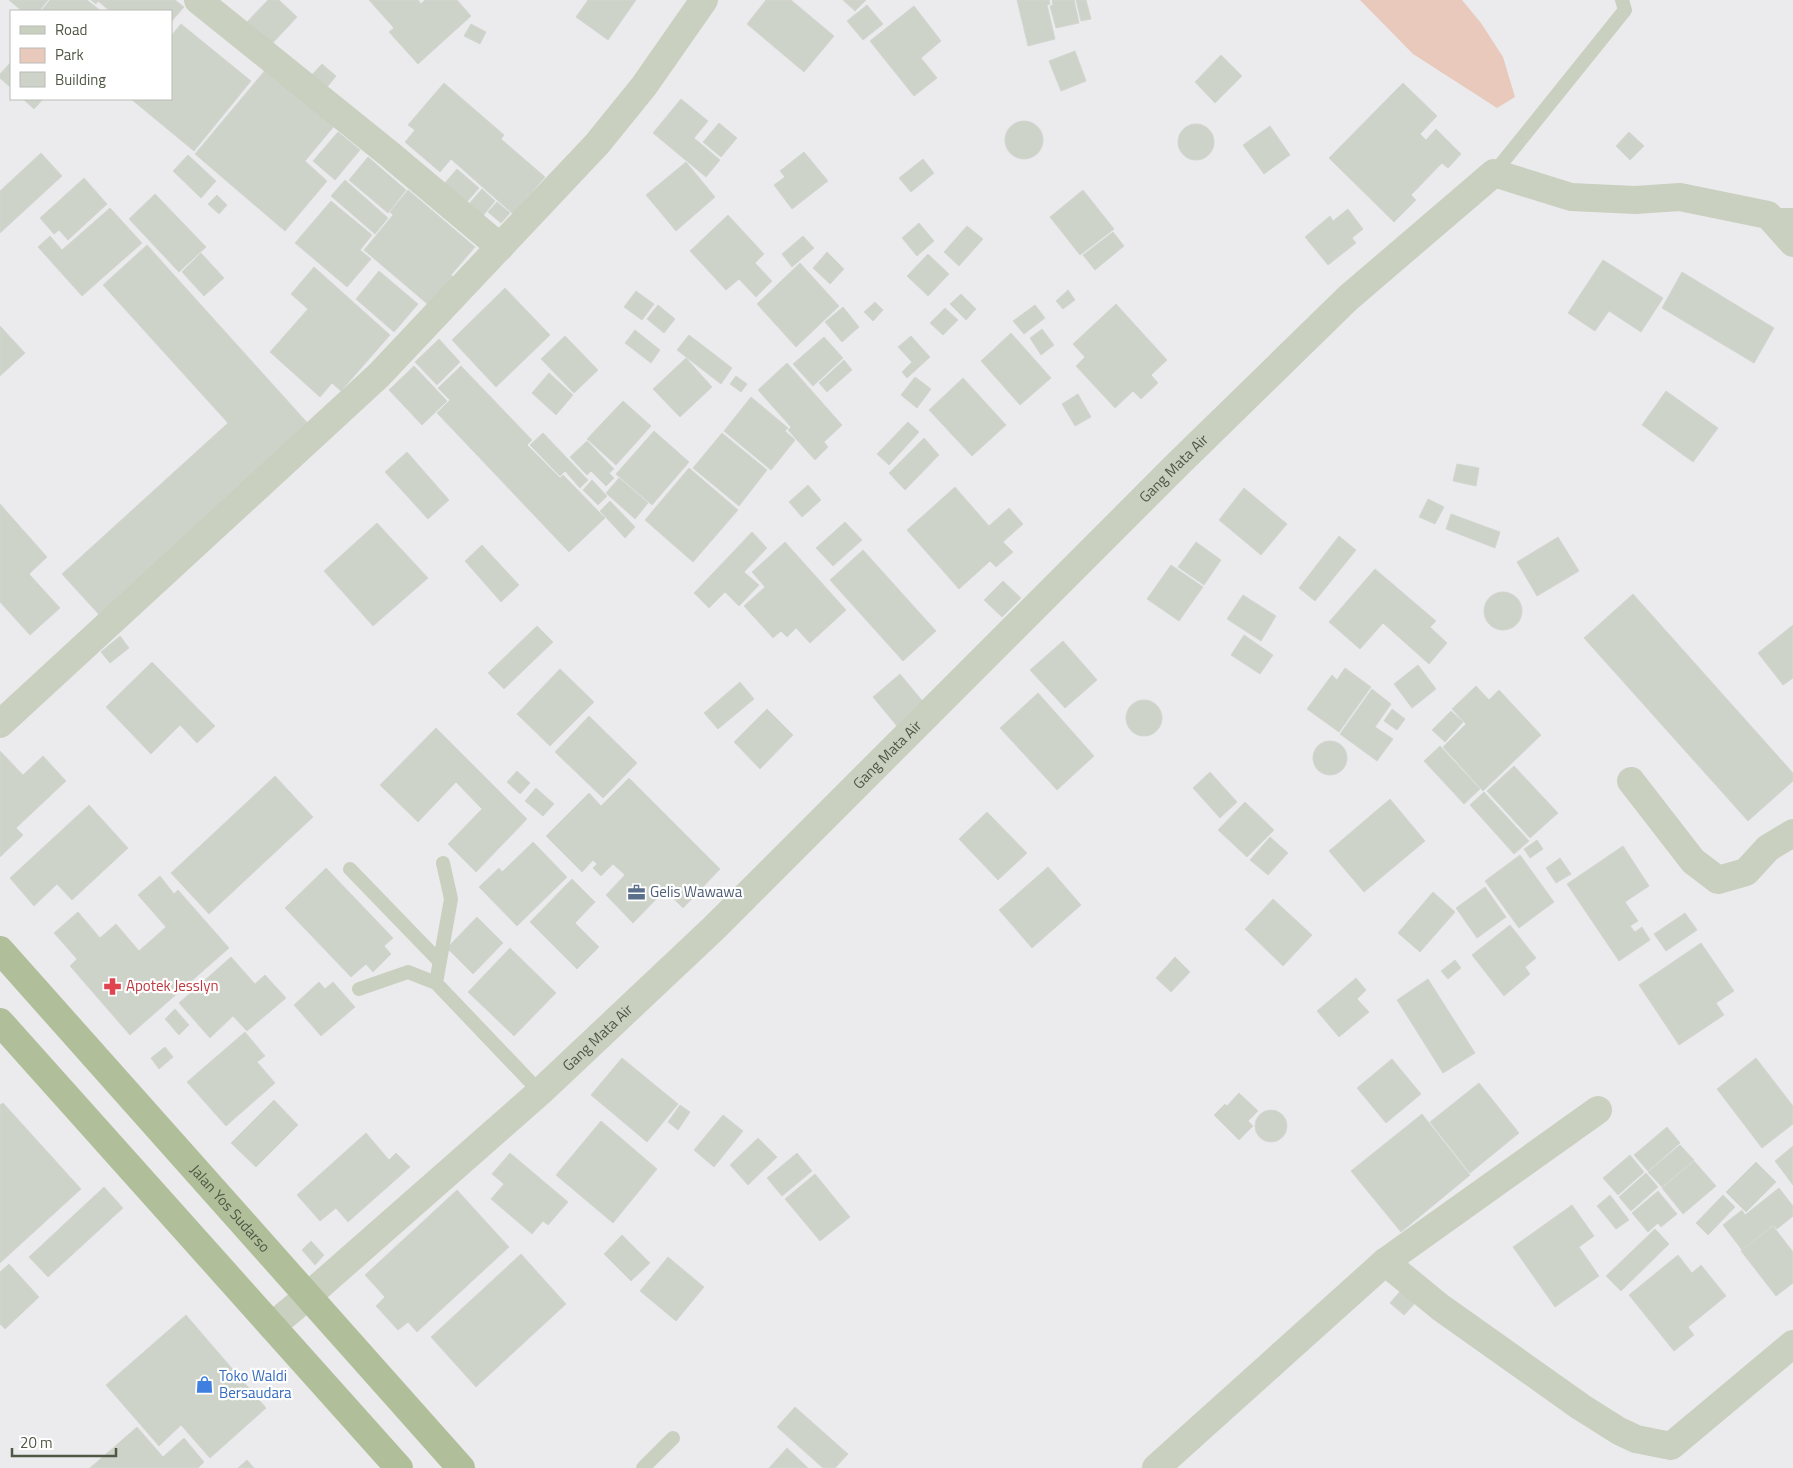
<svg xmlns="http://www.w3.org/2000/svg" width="1793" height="1468" viewBox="0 0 1793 1468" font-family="'Titillium Web',sans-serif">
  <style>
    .green { fill: #e9c9bc }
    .building { fill: #ced3ca; stroke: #d2d6d0 }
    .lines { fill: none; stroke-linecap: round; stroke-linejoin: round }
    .service { stroke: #c9d0bf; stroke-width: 14 }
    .minor { stroke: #c9d0bf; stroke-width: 28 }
    .trunk { stroke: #b0bf9a; stroke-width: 28 }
    .labels { text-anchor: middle; stroke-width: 4.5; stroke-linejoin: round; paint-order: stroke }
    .street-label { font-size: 15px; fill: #505745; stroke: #fff }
    .service-label { font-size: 15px; fill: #4e5e75; stroke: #fff; text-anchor: start }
    .health-label { font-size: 15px; fill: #be3a42; stroke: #fff; text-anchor: start }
    .shop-label { font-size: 15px; fill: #366cbe; stroke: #fff; text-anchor: start }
  </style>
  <rect width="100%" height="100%" fill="#ebebee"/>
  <path class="green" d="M1360,0H1462L1481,23L1503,57L1515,97L1497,108L1413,54Z"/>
  <path class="building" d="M9,0H48L39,11H22Z
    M50,0H87L101,11H41Z
    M91,0H175L184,7L171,22V11H110L98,1L96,4Z
    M268,0H279L297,17L269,47L245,24Z
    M369,0H418L421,4L425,0H457L471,16L418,64L389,32L394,28Z
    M588,0H636L608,40L576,17Z
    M766,0H791L834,36L804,72L747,24Z
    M843,0H866L855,11Z
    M1017,0H1049L1050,4L1047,5L1055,39L1028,46Z
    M1052,0H1074L1079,23L1056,28L1050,6L1053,5Z
    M1076,0H1086L1091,19L1081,21Z
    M867,5L883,24L863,40L847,21Z
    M914,6L941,41L921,58L937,78L914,96L870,41Z
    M181,24L251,81L194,151L131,99H171V36Z
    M471,24L486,32L480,44L464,36Z
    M1075,51L1086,81L1061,91L1049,61Z
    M1221,55L1242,76L1215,103L1195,82Z
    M11,62V88L0,78V74Z
    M322,64L336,76L324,91L309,78Z
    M267,68L335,125L305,161L327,181L285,231L195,154Z
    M444,83L504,135L501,139L545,177L513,214L451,159L440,172L405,142L415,130L408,125Z
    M1403,83L1437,116L1420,134L1426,140L1436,129L1461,154L1448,168L1442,163L1411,195L1416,200L1394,222L1329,158Z
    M23,99H43L34,109Z
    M681,99L708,121L694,138L720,160L706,177L653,133Z
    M1005 140a19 19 0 1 1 38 0a19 19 0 1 1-38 0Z
    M719,123L737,138L721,157L703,142Z
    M1178 142a18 18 0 1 1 36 0a18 18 0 1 1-36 0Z
    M1270,126L1290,155L1264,174L1243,145Z
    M338,132L360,150L335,180L313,161Z
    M1629,132L1644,146L1630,160L1616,146Z
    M804,152L828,181L792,209L774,185L785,177L780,171Z
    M41,153L62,176L0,233V191Z
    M188,155L216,181L201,198L173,171Z
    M368,157L406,190L388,213L349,180Z
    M923,159L934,173L911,192L899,178Z
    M686,162L715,197L676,231L646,195Z
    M457,169L479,188L466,203L444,184Z
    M84,178L107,204L68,240L59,230L54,234L40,218Z
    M345,180L388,218L375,234L331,196Z
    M482,189L495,201L482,217L468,205Z
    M408,190L475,247L451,275L455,279L431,307L364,250L393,215L390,212Z
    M1083,190L1114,229L1080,255L1050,217Z
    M155,194L206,247L179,272L129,219Z
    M217,195L227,205L219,214L208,204Z
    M331,201L372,235L360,250L371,259L347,287L295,243Z
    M497,202L510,213L501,223L488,212Z
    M110,208L142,243L82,296L38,247L50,236L62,250Z
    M1348,209L1363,229L1352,238L1356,243L1328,265L1305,237L1330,216L1333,221Z
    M728,215L764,254L755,263L772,281L756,297L739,279L726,290L690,251Z
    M919,223L934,241L917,256L902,238Z
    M967,226L983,239L959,266L944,252Z
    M1113,232L1124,246L1095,270L1083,255Z
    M803,236L814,248L792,267L782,254Z
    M147,245L312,428L103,619L62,574L228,423L103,285Z
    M827,252L844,269L830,284L813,268Z
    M201,253L224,278L204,296L182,272Z
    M928,254L949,274L928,296L907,276Z
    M1603,260L1663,298L1641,332L1609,311L1595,331L1568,313Z
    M800,263L839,306L796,347L757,304Z
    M314,267L390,335L341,391L332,383L320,397L270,352L308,309L291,294Z
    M379,271L418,304L394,332L356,299Z
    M1682,272L1774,328L1754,363L1662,308Z
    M505,288L550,335L496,387L452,340Z
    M1068,290L1075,300L1063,309L1056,301Z
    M636,291L654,304L642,320L624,307Z
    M961,294L976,309L966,320L950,304Z
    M875,302L883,310L873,321L864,312Z
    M1116,304L1167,360L1151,375L1158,383L1141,399L1133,391L1115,408L1076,366L1085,357L1073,344Z
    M658,305L675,319L664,333L647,319Z
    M1035,305L1045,318L1024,334L1013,321Z
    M843,307L859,327L842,342L825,322Z
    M945,308L958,320L943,335L930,323Z
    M0,326L25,353L0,376Z
    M1042,329L1054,345L1041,355L1030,338Z
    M635,330L660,350L651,363L625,343Z
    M1011,333L1051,378L1020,405L981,361Z
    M689,335L732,368L721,384L677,350Z
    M565,336L598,370L574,393L541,359Z
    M911,336L930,357L907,378L902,372L912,362L898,347Z
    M824,337L843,358L813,386L793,364Z
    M439,339L460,362L437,385L415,362Z
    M686,358L712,387L680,417L653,389Z
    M844,360L852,370L827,392L819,383Z
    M787,363L842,425L824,442L828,447L815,460L788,430L791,427L758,390Z
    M414,366L447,401L422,425L389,390Z
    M461,366L532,440L527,445L560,478L563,475L605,518L569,552L437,413L450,400L438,388Z
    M549,373L573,395L556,415L532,393Z
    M736,376L747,384L741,392L730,384Z
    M915,377L931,389L917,408L901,395Z
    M963,378L1006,425L972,456L929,410Z
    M1666,391L1718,428L1693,462L1642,425Z
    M1078,394L1091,417L1075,426L1062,404Z
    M751,397L788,428L785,431L795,440L771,470L724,431Z
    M623,401L651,426L616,465L587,439Z
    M908,422L919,432L889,465L877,454Z
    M654,431L689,462L652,505L616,474Z
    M543,433L588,480L580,488L565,471L560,476L530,445Z
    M722,433L767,470L739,506L693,468Z
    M924,438L939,455L905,490L889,473Z
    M587,441L614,469L609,473L614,478L606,486L591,471L587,475L570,457Z
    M407,452L449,500L428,519L385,472Z
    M1457,464L1479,468L1476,486L1453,481Z
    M689,468L738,510L693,562L645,520Z
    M619,478L648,503L635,519L606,493Z
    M592,480L607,496L598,505L583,490Z
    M808,485L821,500L802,517L789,502Z
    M955,487L989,526L1009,508L1023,524L1003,542L1013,552L996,567L990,561L959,589L907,530Z
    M1244,488L1287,524L1261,555L1219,520Z
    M1428,499L1444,507L1435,524L1419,517Z
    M610,501L635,527L625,538L600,511Z
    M0,504L47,557L29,574L60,608L30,635L0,602Z
    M1451,514L1500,532L1495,548L1446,529Z
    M845,522L862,540L833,566L816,548Z
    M377,523L428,578L373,626L324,571Z
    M752,532L767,548L744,572L759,585L739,606L725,592L709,608L694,593Z
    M1339,536L1356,550L1315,601L1299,588Z
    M1558,537L1579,571L1537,596L1517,562Z
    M785,542L846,610L810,643L796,628L787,637L781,631L773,638L744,606L765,587L752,572Z
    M1196,542L1221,560L1204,585L1178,567Z
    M482,545L519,585L501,602L465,561Z
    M863,550L936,631L903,661L830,580Z
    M1171,565L1203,587L1179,621L1147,599Z
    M1375,569L1436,621L1430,627L1447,643L1429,664L1383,623L1360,649L1329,622Z
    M1003,581L1021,598L1002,617L984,600Z
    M1484 611a19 19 0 1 1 38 0a19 19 0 1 1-38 0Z
    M1633,594L1793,773V781L1748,821L1584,638Z
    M1243,595L1276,616L1261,641L1227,619Z
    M1793,625V678L1783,685L1758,653Z
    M537,626L553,642L504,689L488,673Z
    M1244,635L1273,655L1260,674L1231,655Z
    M120,636L129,648L110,663L101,652Z
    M1063,641L1097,680L1065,708L1030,670Z
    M152,662L215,726L197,743L180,725L151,754L106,707Z
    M1418,665L1436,689L1412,708L1394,684Z
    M1345,668L1371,687L1339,732L1307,709L1332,675L1337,680Z
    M560,669L594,702L550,746L517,714Z
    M900,674L924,703L897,726L873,697Z
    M740,682L754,699L718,729L704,713Z
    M1476,686L1489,700L1499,690L1541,735L1483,791L1443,747L1466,724L1452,709Z
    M1372,689L1391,704L1375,727L1393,739L1377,761L1340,734Z
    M1038,693L1094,756L1057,790L1000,728Z
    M1126 718a18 18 0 1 1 36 0a18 18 0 1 1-36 0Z
    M767,709L793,735L760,769L734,742Z
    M1392,709L1405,719L1397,730L1384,721Z
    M1451,711L1463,722L1445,742L1432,730Z
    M589,716L637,763L603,798L555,752Z
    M436,728L527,819L476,872L448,844L482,809L456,782L418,822L380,785Z
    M1313 758a17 17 0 1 1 34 0a17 17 0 1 1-34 0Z
    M1440,746L1480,789L1464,804L1424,761Z
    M0,751L23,775L43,756L66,781L16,828L23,835L0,857Z
    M1514,766L1558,813L1530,838L1487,791Z
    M517,771L530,783L520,794L507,782Z
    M1210,772L1237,802L1220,818L1193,788Z
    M275,776L313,817L209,914L171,873Z
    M629,778L720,869L683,908L665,890L633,923L606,895L625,875L613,864L601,876L593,868L597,864L593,860L582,872L546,836L589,793L601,806Z
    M536,788L554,804L543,816L525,801Z
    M1484,792L1529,841L1514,854L1470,805Z
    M1390,799L1425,841L1364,892L1329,851Z
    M1245,802L1274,830L1247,857L1218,830Z
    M89,805L128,848L72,900L57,884L34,906L10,878Z
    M987,812L1027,853L998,880L959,839Z
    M1270,837L1288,853L1268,875L1250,860Z
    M1537,840L1543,849L1530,858L1524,849Z
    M533,842L567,877L517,926L479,887L499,868L502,872Z
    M1623,846L1649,886L1625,902L1638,921L1630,926L1635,932L1642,927L1650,940L1619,961L1567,884Z
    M1520,855L1554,902L1519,928L1485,881Z
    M1560,858L1571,874L1556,883L1546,868Z
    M1048,867L1081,905L1032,948L999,910Z
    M326,868L393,938L384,946L391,954L373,972L366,964L351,977L285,908Z
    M160,876L174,894L178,890L229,948L130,1035L70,966L77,959L54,933L78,912L100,938L116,924L139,951L166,927L138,895Z
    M572,879L595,902L575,923L599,947L577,969L530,922Z
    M1485,887L1506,917L1477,938L1456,908Z
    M1433,892L1455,912L1420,952L1398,933Z
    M1273,899L1312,935L1283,966L1245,929Z
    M1685,913L1697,930L1666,951L1654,934Z
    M477,917L503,943L473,974L447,948Z
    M1510,925L1536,958L1525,967L1530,974L1504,996L1472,955Z
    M1701,943L1734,991L1716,1003L1724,1015L1679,1045L1639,985Z
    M510,948L556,993L514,1036L468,992Z
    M231,957L255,984L265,975L286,998L247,1031L233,1016L210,1038L179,1003Z
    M1175,957L1190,972L1171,992L1156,978Z
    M1455,960L1461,968L1448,979L1441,971Z
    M1356,978L1366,990L1357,999L1369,1012L1339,1037L1317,1011Z
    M1428,979L1475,1053L1443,1073L1397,1000Z
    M319,982L325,989L333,982L355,1007L321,1036L294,1005Z
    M175,1009L189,1025L179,1035L165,1019Z
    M245,1032L265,1056L257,1062L275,1083L226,1126L187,1082Z
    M165,1047L173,1057L159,1069L151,1058Z
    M622,1058L678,1104L647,1142L591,1095Z
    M1756,1058L1793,1106V1124L1762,1148L1717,1089Z
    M1392,1059L1421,1094L1386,1123L1357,1088Z
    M1479,1083L1519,1133L1470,1173L1430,1122Z
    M1239,1093L1258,1111L1248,1121L1253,1126L1239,1140L1214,1115L1225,1104L1227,1106Z
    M274,1100L298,1125L256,1167L231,1143Z
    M3,1103L81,1189L0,1263V1105Z
    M680,1105L690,1112L678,1130L668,1122Z
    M1255 1126a16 16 0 1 1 32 0a16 16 0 1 1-32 0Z
    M1422,1114L1470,1175L1401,1232L1351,1171Z
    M723,1115L743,1131L714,1167L694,1150Z
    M601,1121L657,1169L613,1223L556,1175Z
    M1667,1127L1680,1143L1648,1171L1634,1155Z
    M366,1133L389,1160L396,1153L410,1167L348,1222L336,1208L320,1221L297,1195Z
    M758,1138L777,1157L748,1185L730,1165Z
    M1680,1145L1694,1160L1662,1187L1648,1172Z
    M1793,1146V1185L1775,1161Z
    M510,1153L568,1202L548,1225L543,1221L532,1234L491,1199L504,1184L492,1174Z
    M797,1153L812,1171L782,1196L767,1178Z
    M1630,1155L1644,1172L1618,1195L1603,1178Z
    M1694,1161L1716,1186L1683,1214L1662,1188Z
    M1756,1162L1776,1182L1746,1212L1726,1192Z
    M1646,1173L1658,1187L1631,1211L1619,1197Z
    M815,1174L850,1217L820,1241L785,1199Z
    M104,1187L123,1208L48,1277L29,1257Z
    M1779,1188L1793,1206V1216L1777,1229L1773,1225L1742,1250L1723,1225L1742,1210L1745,1215Z
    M457,1190L509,1247L417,1332L408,1322L398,1330L376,1306L385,1297L365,1275Z
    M1658,1191L1677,1214L1661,1227L1658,1223L1648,1232L1632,1213Z
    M1610,1195L1629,1220L1616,1229L1597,1206Z
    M1723,1195L1735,1207L1708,1235L1696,1223Z
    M1572,1205L1594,1236L1579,1247L1599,1276L1555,1307L1513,1247Z
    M1773,1226L1793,1252V1283L1776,1296L1741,1251Z
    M1655,1229L1669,1244L1621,1291L1606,1276Z
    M622,1235L650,1263L631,1281L604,1254Z
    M311,1241L324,1255L315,1265L302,1250Z
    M521,1254L566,1304L476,1387L431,1337Z
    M1678,1255L1692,1273L1701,1265L1726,1296L1688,1327L1694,1335L1674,1351L1629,1295Z
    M668,1257L704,1287L676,1321L640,1291Z
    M9,1264L39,1297L5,1329L0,1324V1272Z
    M1403,1288L1417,1301L1404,1315L1390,1303Z
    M186,1315L266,1408L210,1458L181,1425L159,1446L106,1385Z
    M795,1407L848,1454L835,1468H823L777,1427Z
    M137,1427L163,1457L184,1438L204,1462L198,1468H90Z
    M787,1448L808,1468H769Z
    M247,1460L254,1468H238Z"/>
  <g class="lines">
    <path class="service" d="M1494,173L1625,10L1622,0
      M1768,215H1793
      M443,863L451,899L436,983L540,1092
      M350,869L440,962
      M359,989L408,972L436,983
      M643,1468L673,1438"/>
    <g class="minor">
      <path d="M198,0L388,153L500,247"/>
      <path d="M0,724L379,375L597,144L644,86L704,0"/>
      <path d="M1631,781L1693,861L1718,880L1746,872L1768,848L1793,833"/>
      <path d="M1385,1262L1440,1307L1581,1407L1619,1431L1636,1439L1671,1446L1793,1344"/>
      <path id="s1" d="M272,1326L308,1296L540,1092L714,928L1178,464L1348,298L1494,173L1571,197L1635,200L1680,197L1768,215L1793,243"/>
      <path d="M1156,1468L1385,1262L1598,1110"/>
    </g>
    <g class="trunk">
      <path id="s2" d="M0,950L461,1468"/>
      <path d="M0,1022L399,1468"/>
    </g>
  </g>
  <defs>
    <symbol id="office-bare" viewBox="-9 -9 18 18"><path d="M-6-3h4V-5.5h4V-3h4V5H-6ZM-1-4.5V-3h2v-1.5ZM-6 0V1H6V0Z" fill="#5c6f8a" stroke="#fff" stroke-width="2.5" paint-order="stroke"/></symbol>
    <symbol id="pharmacy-bare" viewBox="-9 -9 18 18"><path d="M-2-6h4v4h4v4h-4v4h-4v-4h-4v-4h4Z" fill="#e0444e" stroke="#fff" stroke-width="2.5" paint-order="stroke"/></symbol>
    <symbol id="shop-bare" viewBox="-9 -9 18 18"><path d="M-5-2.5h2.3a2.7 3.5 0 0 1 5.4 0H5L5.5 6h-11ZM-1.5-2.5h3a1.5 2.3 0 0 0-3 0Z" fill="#3f7fe0" stroke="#fff" stroke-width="2.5" paint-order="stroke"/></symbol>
  </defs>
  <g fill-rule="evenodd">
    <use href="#office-bare" x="624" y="880" width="25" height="25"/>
    <use href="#pharmacy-bare" x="100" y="974" width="25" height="25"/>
    <use href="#shop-bare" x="192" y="1372" width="25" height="25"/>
  </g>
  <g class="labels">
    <g class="street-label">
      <text dy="5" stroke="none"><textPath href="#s1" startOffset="1245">Gang Mata Air</textPath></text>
      <text dy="5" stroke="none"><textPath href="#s1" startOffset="840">Gang Mata Air</textPath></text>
      <text dy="5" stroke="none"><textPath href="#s1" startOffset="435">Gang Mata Air</textPath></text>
      <text dy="5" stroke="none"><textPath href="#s2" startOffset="346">Jalan Yos Sudarso</textPath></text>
    </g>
    <g class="service-label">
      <text x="650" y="897">Gelis Wawawa</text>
    </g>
    <g class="health-label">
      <text x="126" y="991">Apotek Jesslyn</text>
    </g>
    <g class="shop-label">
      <text x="219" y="1381">Toko Waldi<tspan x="219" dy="17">Bersaudara</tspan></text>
    </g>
  </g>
  <rect x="10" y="10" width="162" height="90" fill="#ffffff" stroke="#b9bcb5"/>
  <rect x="20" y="26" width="25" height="8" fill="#c9d0bf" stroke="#b9bcb5"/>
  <text x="55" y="35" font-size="15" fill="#505745">Road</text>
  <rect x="20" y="48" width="25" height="15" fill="#e9c9bc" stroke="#b9bcb5"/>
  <text x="55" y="60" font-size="15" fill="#505745">Park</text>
  <rect x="20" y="72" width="25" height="15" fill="#ced3ca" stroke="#b9bcb5"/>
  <text x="55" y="85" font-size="15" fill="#505745">Building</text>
  <path d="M12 1448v8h104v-8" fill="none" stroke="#505745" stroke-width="2.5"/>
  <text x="20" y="1448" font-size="15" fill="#505745" stroke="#ffffff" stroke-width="4" paint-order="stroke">20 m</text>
</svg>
